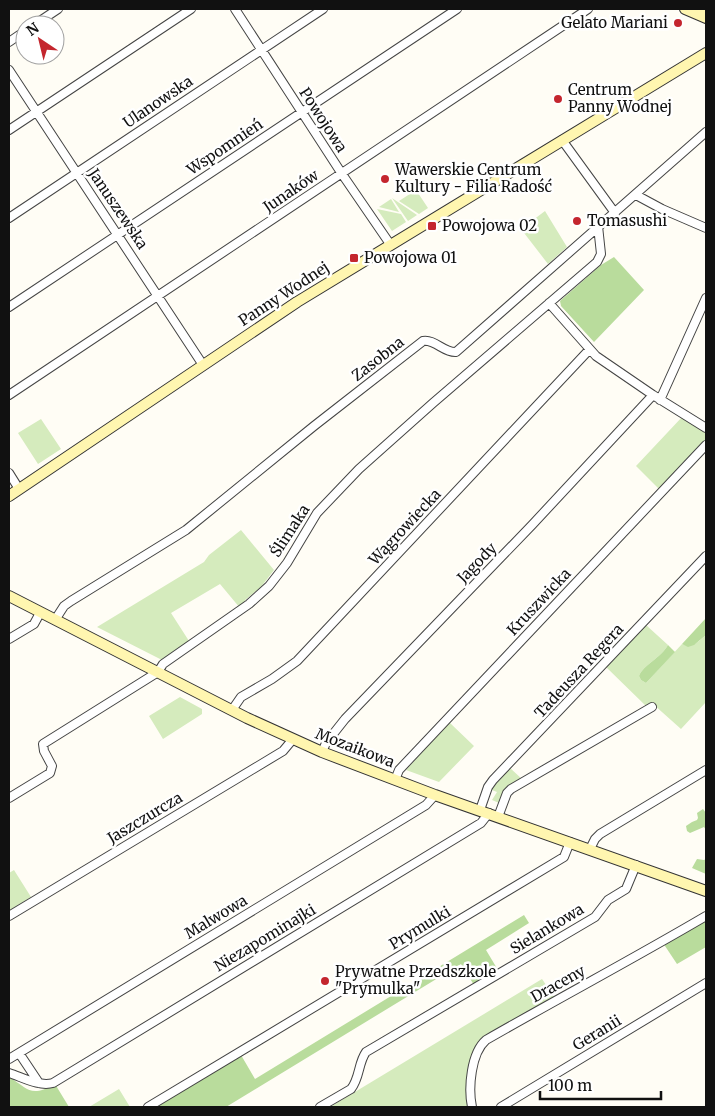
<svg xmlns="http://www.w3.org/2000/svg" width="715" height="1116" viewBox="0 0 715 1116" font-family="Merriweather,serif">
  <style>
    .green { fill: #d5ebbd }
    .forest { fill: #b9dc9c }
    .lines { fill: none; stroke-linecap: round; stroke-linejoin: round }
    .street-casing { stroke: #444; stroke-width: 10 }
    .secondary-casing { stroke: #333; stroke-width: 12 }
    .street { stroke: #fff; stroke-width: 8 }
    .secondary { stroke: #fff6b0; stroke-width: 10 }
    .poi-dot { fill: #c4262e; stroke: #fff; stroke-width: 2 }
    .labels { text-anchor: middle; stroke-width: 5; stroke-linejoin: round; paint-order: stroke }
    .poi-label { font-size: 15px; fill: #111; stroke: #fff; text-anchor: start }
    .street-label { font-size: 15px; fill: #111; stroke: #fff }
  </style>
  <rect width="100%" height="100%" fill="#fffdf5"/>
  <path class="green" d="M416,190L428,208L419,214L399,201Z
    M392,198L417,215L408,221Z
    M391,199L399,212L379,207Z
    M377,209L401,214L406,222L392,231Z
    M545,211L567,247L548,264L521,229Z
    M683,416L706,431V440L659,489L636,466Z
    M41,419L61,449L38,464L18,433Z
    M241,530L274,570L261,587L245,600L246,603L240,608L220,584L171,613L189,641L162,660L97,627L204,562L209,555Z
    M646,625L668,645C661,658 643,665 639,676L641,680L646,683L682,644C692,649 699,641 706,635V702L681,729L653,704L647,707L606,667Z
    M180,697L202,709V714L163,739L149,716Z
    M449,722L474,746L439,782L406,770Z
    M509,767L523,780L503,791L499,803L492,800L497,792L492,790V787Z
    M14,870L31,897L9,911V873Z
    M542,979L555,998L478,1042C468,1062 468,1086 468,1107H330Z
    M119,1089L130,1107H89Z"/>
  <path class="forest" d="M614,257L644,290L594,342L561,306L560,301L601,265Z
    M706,618V635L694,645L688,647L682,644Z
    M668,645L675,652L646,683L641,680L639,676C643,665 661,658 668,645Z
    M703,809L706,813V830L704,827L690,833L687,831L686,826L692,822L697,820L698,818L697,813Z
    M697,859L704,860L706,859V874L692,868Z
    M524,915L529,923L486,950L498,970L474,985L461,964L226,1107H154L241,1055L255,1079Z
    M706,918V947L677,964L663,943Z
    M9,1077C29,1089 30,1098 55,1084L69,1107H9Z"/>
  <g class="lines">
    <defs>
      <path id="street" d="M235,9L342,174L390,244
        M34,25L58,9
        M9,42L25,31
        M9,70L203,365
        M9,130L191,9
        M562,140L615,213
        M636,195L662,209L706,228
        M9,218L323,9
        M549,303L596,356L653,395L706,428
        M9,307L457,9
        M9,395L588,9
        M660,400L706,298
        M9,473L19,489
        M55,620L64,606L71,601L186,530L314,426L423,341C435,339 444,353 456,352L706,132
        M9,639L34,624L40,613
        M232,710L241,697L272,679L297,661L589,350
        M322,752L326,743L345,719L532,525L653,395
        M395,780L399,770L706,445
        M9,798L50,773L52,766L44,751L43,744L158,672L163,664L249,604L269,586L287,563L317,513L359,469L433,403L597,262L601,254L598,226
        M480,810L488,787L493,780L706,556
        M498,817L507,793L511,789L652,707
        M590,849L595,839L600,834L706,770
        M9,916L283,751L293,739
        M19,1053L39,1083
        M9,1059L426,805L435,795
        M9,1073C22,1077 39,1087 53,1083L481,823L489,813
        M148,1107L564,857L570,842
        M320,1107L351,1089C360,1078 358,1063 366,1052L595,917L608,900L626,889L636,865
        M472,1107C468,1088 471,1053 486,1040C559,998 633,959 706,916
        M501,1107L706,983"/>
      <path id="secondary" d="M685,9L706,18
        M704,9L706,10
        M9,496L297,302L706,53
        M9,596L247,718L322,752L435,795L706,891"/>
    </defs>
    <use href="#street" class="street-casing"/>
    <use href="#secondary" class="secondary-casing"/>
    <use href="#street" class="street"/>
    <use href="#secondary" class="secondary"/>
  </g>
  <g class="poi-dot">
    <circle cx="678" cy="23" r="5"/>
    <circle cx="558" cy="99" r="5"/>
    <circle cx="385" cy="179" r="5"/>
    <circle cx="577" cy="221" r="5"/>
    <rect x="427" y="221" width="10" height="10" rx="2.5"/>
    <rect x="349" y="253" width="10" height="10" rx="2.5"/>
    <circle cx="325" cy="981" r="5"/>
  </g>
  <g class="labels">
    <g class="poi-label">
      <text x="668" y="28" text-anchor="end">Gelato Mariani</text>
      <text x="568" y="95">Centrum<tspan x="568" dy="17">Panny Wodnej</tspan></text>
      <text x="395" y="175">Wawerskie Centrum<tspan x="395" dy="17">Kultury - Filia Radość</tspan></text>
      <text x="587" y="226">Tomasushi</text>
      <text x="442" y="231">Powojowa 02</text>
      <text x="364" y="263">Powojowa 01</text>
      <text x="335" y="977">Prywatne Przedszkole<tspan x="335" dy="17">"Prymulka"</tspan></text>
    </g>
    <g class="street-label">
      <text transform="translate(158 102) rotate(-34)" y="5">Ulanowska</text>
      <text transform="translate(323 120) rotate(57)" y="5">Powojowa</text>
      <text transform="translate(225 147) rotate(-34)" y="5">Wspomnień</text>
      <text transform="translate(291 191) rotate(-34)" y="5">Junaków</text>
      <text transform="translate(118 209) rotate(56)" y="5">Januszewska</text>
      <text transform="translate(284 294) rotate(-33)" y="5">Panny Wodnej</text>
      <text transform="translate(378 359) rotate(-38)" y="5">Zasobna</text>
      <text transform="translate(405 527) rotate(-47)" y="5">Wągrowiecka</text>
      <text transform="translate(290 531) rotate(-57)" y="5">Ślimaka</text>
      <text transform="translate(477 563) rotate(-46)" y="5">Jagody</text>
      <text transform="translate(539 602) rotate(-47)" y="5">Kruszwicka</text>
      <text transform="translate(579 671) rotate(-47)" y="5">Tadeusza Regera</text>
      <text transform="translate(355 748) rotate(21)" y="5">Mozaikowa</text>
      <text transform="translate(145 818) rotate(-31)" y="5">Jaszczurcza</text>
      <text transform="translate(216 917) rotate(-31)" y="5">Malwowa</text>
      <text transform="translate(420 928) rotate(-31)" y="5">Prymulki</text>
      <text transform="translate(547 929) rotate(-31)" y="5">Sielankowa</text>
      <text transform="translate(265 938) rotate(-31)" y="5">Niezapominajki</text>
      <text transform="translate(558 984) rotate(-29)" y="5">Draceny</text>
      <text transform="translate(597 1033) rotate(-31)" y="5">Geranii</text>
    </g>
  </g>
  <rect width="715" height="1116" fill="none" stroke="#111111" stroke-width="20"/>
  <g transform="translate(40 40) rotate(325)"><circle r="24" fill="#ffffff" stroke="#a0a0a0"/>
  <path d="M0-4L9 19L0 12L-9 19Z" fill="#c4262e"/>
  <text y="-8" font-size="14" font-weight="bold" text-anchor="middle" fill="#111111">N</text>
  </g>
  <path d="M540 1091v8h121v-8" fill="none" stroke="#111111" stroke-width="2.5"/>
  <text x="548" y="1091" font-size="15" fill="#111111" stroke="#ffffff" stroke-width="4" paint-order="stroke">100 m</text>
</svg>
